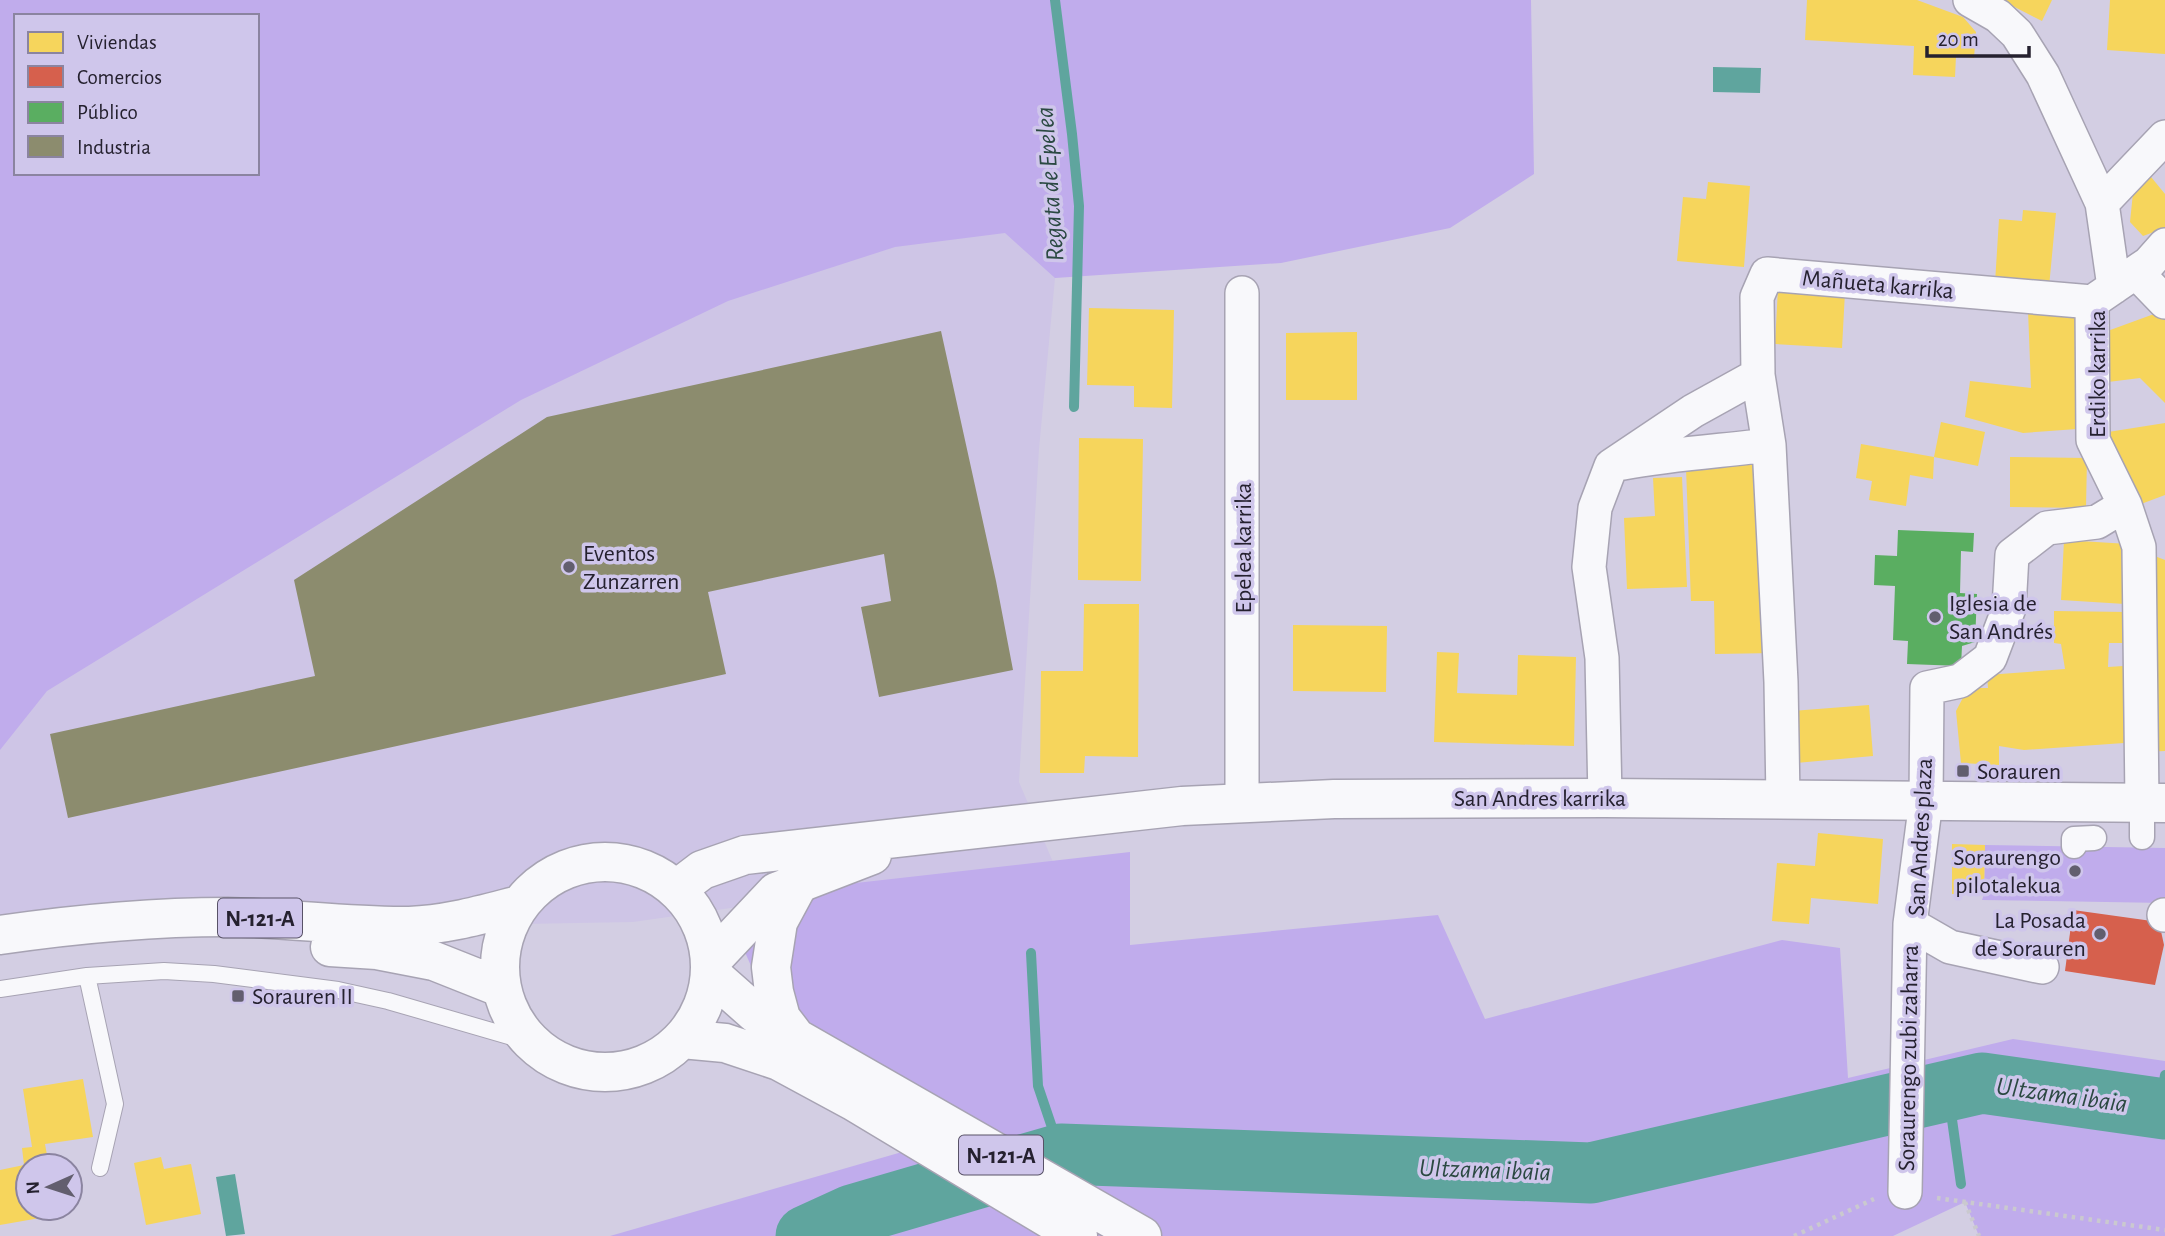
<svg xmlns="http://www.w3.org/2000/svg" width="2165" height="1236" viewBox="0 0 2165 1236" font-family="'Alegreya Sans',sans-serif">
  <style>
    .built { fill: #cec5e6 }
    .green { fill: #c0acec; fill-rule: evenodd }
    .water { fill: #5fa59e }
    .homes { fill: #f6d55c }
    .shops { fill: #d6604d }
    .public { fill: #5aae61 }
    .industry { fill: #8c8c6e }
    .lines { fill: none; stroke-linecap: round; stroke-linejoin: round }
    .stream { stroke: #5fa59e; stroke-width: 10 }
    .river { stroke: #5fa59e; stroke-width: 61 }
    .service-casing { stroke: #a7a3b3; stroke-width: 18 }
    .pedestrian-casing { stroke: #a7a3b3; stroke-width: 27 }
    .minor-casing { stroke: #a7a3b3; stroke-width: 36 }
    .tertiary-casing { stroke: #a7a3b3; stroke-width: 41 }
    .trunk-casing { stroke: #a7a3b3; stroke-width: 41 }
    .path { stroke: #cac9cf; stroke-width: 4.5; stroke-dasharray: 3.5 5; stroke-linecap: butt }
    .service { stroke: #f8f8fb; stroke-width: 16 }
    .pedestrian { stroke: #f8f8fb; stroke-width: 24 }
    .minor { stroke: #f8f8fb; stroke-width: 33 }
    .tertiary { stroke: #f8f8fb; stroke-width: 38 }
    .trunk { stroke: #f8f8fb; stroke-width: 38 }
    .poi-dot { fill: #625e6e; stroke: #cfc6eb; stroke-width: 2.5 }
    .labels { text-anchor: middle; stroke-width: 7; stroke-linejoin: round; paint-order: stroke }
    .shield { fill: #cfc6eb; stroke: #585267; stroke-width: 2 }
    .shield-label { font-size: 23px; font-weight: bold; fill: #25212f }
    .street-label { font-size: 24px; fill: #25212f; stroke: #cfc6eb }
    .poi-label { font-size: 24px; fill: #25212f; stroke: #cfc6eb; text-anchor: start }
    .water-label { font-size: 26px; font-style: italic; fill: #2b4942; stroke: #cfc6eb }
  </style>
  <rect width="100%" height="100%" fill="#d3cee3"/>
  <path class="built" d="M1052,173L1055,278L1039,449L1019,782L1053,862L633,922L0,934V677L111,476Z"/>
  <path class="green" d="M0,0H1531L1534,174L1450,228L1281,263L1055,278L1005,233L895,247L728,301L521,400L47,691L0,750ZM16,16H257V173H16Z
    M1985,845L2165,848V903L1982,900L1984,894Z
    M1130,852V945L1438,915L1485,1019L1782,940L1840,948L1848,1078L2013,1039L2165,1061V1236H1979L1965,1202L1893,1236H610L989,1127L860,1075L807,1019L762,991L741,943L776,892Z"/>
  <path class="water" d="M1713,67L1761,68L1760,93L1713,92Z
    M235,1174L245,1234L226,1236L216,1177Z"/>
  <path class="homes" d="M1807,0H1917L1963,17L1976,32L1974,58L1956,56L1955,77L1913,75L1914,46L1805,40Z
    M2001,0H2052L2042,21Z
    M2110,0H2165V54L2107,50Z
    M2147,172L2165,194V228L2143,236L2130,222L2134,183Z
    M1708,182L1750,186L1744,267L1677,261L1683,197L1706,199Z
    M2023,210L2056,213L2049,287L1995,283L1999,219L2022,221Z
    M1778,288L1845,292L1842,348L1775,344Z
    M1089,308L1174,310L1172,408L1134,407V386L1087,385Z
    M2028,310H2074L2081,390L2077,429L2023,433L1965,417L1970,381L2031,388Z
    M2165,310V403L2140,378L2100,383L2102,333Z
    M1357,332V400H1286V333Z
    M1941,422L1985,432L1978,466L1934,457Z
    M2165,423V495L2133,507L2108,432Z
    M1079,438L1143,439L1141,581L1078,580Z
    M1861,444L1934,457L1933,479L1910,475L1906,506L1869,500L1872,481L1856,478Z
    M2010,457L2087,458L2086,508L2010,507Z
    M1767,463L1775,653L1715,654L1714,601H1691L1686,468Z
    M1682,477L1687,587L1627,589L1624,518L1655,516L1653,478Z
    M2064,540L2128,544L2125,604L2061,600Z
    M2152,555L2165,560V751L2145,752Z
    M1084,604H1139L1138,757L1085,756L1084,773H1040L1041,671H1083Z
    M2054,611L2128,612L2127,643H2109L2108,667L2139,665L2138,742L2024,750L1999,746V765L1961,763L1956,711L1968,688H1988L1987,675L2065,669L2061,644L2054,643Z
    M1293,625L1387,626L1386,692L1293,691Z
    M1437,652L1459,653L1457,693L1517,695L1518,655L1576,657L1574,746L1434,742Z
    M1869,705L1873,756L1796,763L1792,711Z
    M1818,833L1883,839L1878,904L1811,898L1809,924L1772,921L1777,863L1815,866Z
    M1952,844L1985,845L1984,894H1952Z
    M83,1079L93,1137L45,1144L49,1166H28V1208H56L57,1215L0,1225V1170L24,1165L22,1148L32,1147L23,1089Z
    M161,1157L164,1169L191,1164L201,1214L146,1225L134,1163Z"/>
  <path class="shops" d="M2073,910L2159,922L2164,945L2155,985L2065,971Z"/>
  <path class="public" d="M1898,530L1974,533L1973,552L1961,551L1960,593L1977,594L1975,642L1962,646L1961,666L1907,664L1908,641L1893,640L1895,586L1874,585L1875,555L1897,556Z"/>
  <path class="industry" d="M941,331L996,581L1013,670L879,697L861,607L891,601L884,554L708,592L726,674L68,818L50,734L315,676L294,580L547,417Z"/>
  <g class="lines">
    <path class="stream" d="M1055,0L1072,134L1079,206L1074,407
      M1031,953L1038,1086L1061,1154
      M1948,1091L1961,1184
      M2160,1108L2165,1075"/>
    <path class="river" d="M806,1236L852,1215L1061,1154L1591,1173L1982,1083L2165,1109"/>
    <defs>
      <path id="service" d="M87,976L115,1104L100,1168
        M0,989L87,976L164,971L214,974L338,990L388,1001L533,1043"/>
      <path id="pedestrian" d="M2142,803V837
        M2074,846V839L2094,838"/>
      <path id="minor" d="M1970,0L1998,16L2017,34L2043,75L2102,203L2114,287
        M2102,203L2165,137
        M2136,272L2165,302
        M1623,463C1671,454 1720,451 1769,445
        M1605,798L1602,658L1589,567L1595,508L1611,466L1693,411L1758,375
        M1783,799L1781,682L1769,445L1758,375L1757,297L1767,274L2092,302
        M1242,803V293
        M2142,803L2139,547L2125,505L2093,440L2092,302L2149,263L2165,245
        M2164,915H2165
        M1910,924L1950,947L2042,967
        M1905,1192L1910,924L1926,801L1927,688L1960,681L1990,658L2009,608L2012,555L2047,528L2097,522L2125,505"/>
      <path id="tertiary" d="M677,889L702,870L745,855L1182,806L1334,799L1605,798L2165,803
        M711,961L776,892L872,855"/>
      <path id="trunk" d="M500 967a105 105 0 1 1 210 0a105 105 0 1 1-210 0Z
        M0,935C76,924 152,917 228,917C289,918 349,927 409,926C447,925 484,914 519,905
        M330,947L377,950L434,961L502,988
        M711,974L755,1013L784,1031L1142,1236
        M794,1035L781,1018L774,992L771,967L778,922L799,883
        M682,1039L725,1043L779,1061L853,1101L1078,1236"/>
    </defs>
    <use href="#service" class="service-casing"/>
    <use href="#pedestrian" class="pedestrian-casing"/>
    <use href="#minor" class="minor-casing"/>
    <use href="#tertiary" class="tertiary-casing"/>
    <use href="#trunk" class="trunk-casing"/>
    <path class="path" d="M1937,1198L2165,1230
      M1965,1202L1979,1236
      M1794,1236L1874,1199"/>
    <use href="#service" class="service"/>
    <use href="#pedestrian" class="pedestrian"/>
    <use href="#minor" class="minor"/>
    <use href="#tertiary" class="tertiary"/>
    <use href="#trunk" class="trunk"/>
  </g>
  <g class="poi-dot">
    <circle cx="569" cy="567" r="7"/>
    <circle cx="1935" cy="617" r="7"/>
    <rect x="1956" y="764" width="14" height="14" rx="3.5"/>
    <circle cx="2075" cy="871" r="7"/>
    <circle cx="2100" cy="934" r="7"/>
    <rect x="231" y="989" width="14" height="14" rx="3.5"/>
  </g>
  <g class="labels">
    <g class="shield">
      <rect x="218" y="898.5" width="84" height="39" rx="5"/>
      <rect x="959" y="1135.5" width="84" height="39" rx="5"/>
    </g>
    <g class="shield-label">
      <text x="260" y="926">N-121-A</text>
      <text x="1001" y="1163">N-121-A</text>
    </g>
    <g class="street-label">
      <text transform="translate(1878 284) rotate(5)" y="8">Mañueta karrika</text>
      <text transform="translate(2097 374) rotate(-90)" y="8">Erdiko karrika</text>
      <text transform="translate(1243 548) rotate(-90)" y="8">Epelea karrika</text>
      <text x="1540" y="806">San Andres karrika</text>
      <text transform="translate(1920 837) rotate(-87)" y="8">San Andres plaza</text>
      <text transform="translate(1908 1058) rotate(-89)" y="8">Soraurengo zubi zaharra</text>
    </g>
    <g class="poi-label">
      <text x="583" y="561">Eventos<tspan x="583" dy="28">Zunzarren</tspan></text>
      <text x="1949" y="611">Iglesia de<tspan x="1949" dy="28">San Andrés</tspan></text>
      <text x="1977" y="779">Sorauren</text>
      <text x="2061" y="865" text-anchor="end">Soraurengo<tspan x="2061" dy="28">pilotalekua</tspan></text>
      <text x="2086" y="928" text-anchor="end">La Posada<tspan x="2086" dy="28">de Sorauren</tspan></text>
      <text x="252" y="1004">Sorauren II</text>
    </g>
    <g class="water-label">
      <text transform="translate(1049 184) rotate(-94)" y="9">Regata de Epelea</text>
      <text transform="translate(2062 1094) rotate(8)" y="9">Ultzama ibaia</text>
      <text transform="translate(1485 1169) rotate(2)" y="9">Ultzama ibaia</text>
    </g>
  </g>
  <rect x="14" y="14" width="245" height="161" fill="#cfc6eb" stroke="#8b84a0" stroke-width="2"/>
  <rect x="28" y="32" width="35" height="21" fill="#f6d55c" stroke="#8b84a0" stroke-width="2"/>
  <text x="77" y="49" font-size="21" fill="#25212f">Viviendas</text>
  <rect x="28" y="66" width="35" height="21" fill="#d6604d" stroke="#8b84a0" stroke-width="2"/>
  <text x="77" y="84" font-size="21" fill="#25212f">Comercios</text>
  <rect x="28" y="102" width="35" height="21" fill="#5aae61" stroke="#8b84a0" stroke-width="2"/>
  <text x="77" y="119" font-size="21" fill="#25212f">Público</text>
  <rect x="28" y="136" width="35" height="21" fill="#8c8c6e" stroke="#8b84a0" stroke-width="2"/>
  <text x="77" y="154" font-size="21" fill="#25212f">Industria</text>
  <g transform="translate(49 1187) rotate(267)"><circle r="33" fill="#cfc6eb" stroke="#8b84a0" stroke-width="2"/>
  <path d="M0-5L12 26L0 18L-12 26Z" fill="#625e6e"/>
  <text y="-10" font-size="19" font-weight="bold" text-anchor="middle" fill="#25212f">N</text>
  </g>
  <path d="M1927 46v10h102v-10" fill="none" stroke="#25212f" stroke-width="3.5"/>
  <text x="1938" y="46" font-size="21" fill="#25212f" stroke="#cfc6eb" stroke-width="5" paint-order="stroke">20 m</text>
</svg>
